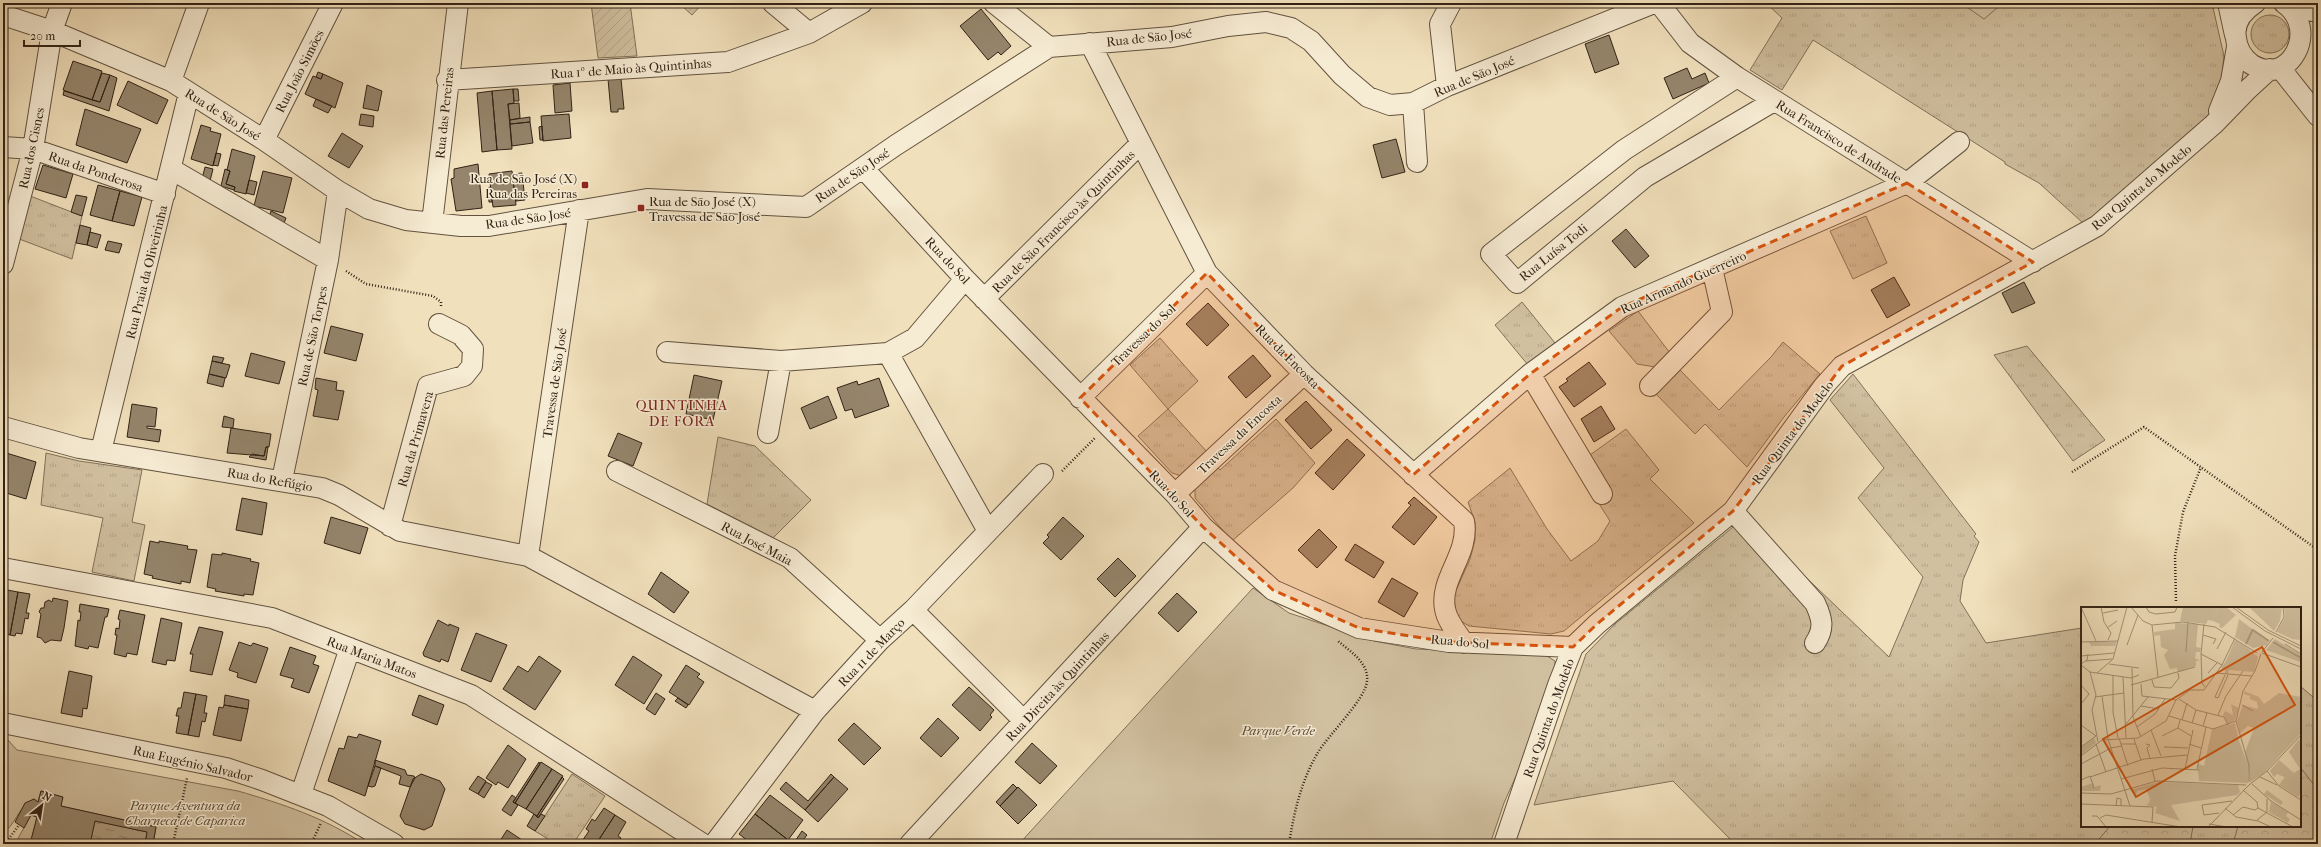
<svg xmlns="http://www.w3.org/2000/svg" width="2321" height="847" viewBox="0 0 2321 847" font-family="'IM FELL French Canon',serif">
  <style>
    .grass { fill: url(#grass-tufts); stroke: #82715a }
    .forest { fill: url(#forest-crowns); stroke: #82715a }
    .park { fill: #d1c0a0; stroke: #82715a }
    .garden { fill: url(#garden-furrows); stroke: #82715a }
    .water { fill: url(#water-ripples); stroke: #7e6d57 }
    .building { fill: #95856c; stroke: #322215 }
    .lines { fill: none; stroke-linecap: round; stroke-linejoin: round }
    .minor-casing { stroke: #62523f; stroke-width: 22 }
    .path { stroke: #322215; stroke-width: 2.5; stroke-dasharray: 1 2; stroke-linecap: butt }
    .minor { stroke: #f6ebd3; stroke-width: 20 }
    .marked { fill: #d6540d; fill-opacity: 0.2; stroke: #d6540d; stroke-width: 3; stroke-dasharray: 8 5; stroke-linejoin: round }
    .poi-dot { fill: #8f2418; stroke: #f6ebd3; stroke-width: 1.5 }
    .labels { text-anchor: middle; stroke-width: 3; stroke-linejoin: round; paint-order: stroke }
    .street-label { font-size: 13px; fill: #322215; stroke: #f6ebd3 }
    .poi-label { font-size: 13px; fill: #322215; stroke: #f6ebd3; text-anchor: end }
    .park-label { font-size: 13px; font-style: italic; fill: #5a4a38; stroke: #f6ebd3 }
    .neighbourhood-label { font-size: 14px; letter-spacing: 1px; fill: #7a1f14; stroke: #f6ebd3 }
    .inset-river { fill: none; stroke: #b09f83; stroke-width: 2 }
    .inset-road { fill: none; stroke: #a59479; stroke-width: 1 }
    .view { fill: #d6540d; fill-opacity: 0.15; stroke: #d6540d; stroke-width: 2 }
    .inset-edge { fill: none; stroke: #322215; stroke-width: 2 }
  </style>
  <defs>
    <pattern id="grass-tufts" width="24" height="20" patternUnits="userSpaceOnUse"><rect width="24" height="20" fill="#d1c0a0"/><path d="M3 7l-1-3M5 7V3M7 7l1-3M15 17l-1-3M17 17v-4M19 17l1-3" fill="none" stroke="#b4a589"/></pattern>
    <pattern id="forest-crowns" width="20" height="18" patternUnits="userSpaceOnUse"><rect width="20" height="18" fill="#d1c0a0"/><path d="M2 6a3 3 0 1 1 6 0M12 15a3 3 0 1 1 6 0" fill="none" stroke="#b4a589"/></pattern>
    <pattern id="garden-furrows" width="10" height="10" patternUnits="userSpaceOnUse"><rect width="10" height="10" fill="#d1c0a0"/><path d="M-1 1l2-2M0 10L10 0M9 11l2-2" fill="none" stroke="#b4a589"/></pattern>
    <pattern id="water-ripples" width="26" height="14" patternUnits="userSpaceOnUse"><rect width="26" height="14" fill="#b09f83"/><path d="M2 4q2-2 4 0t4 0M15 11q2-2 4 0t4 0" fill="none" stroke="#90816a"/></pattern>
  </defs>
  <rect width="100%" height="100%" fill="#f1e0bc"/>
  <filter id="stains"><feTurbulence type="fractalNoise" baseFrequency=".005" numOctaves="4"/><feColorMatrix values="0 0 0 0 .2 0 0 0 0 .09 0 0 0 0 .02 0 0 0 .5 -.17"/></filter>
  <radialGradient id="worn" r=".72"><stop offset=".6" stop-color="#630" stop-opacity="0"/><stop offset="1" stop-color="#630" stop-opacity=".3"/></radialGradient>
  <path class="grass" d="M1766,3H2212L2224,56L2221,86L2212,112L2106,212L2083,223L2039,183L2005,164V162L1813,40L1782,90L1750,70L1782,18Z
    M2251 34a19 19 0 1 1 38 0a19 19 0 1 1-38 0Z
    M25,194L82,216L72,259L14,237Z
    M1866,216L1887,263L1853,279L1830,231Z
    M1522,302L1555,343L1528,365L1495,325Z
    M1638,311L1670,353L1655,367L1637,364L1609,331Z
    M1160,338L1198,381L1168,409L1208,453L1181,476L1172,473L1138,436L1168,409L1130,365Z
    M1783,342L1820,374L1784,417L1747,467L1705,424L1695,434L1654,392L1678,368L1719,410L1771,357Z
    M2027,346L2105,440L2073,461L1994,355Z
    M1853,374L1976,534L1974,536L1979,542L1963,580L1960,601L1986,643L2082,628V826H2300V686L2318,701V844H1727L1731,840L1673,781L1534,805L1586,654L1615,624L1744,518L1889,657L1923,577L1858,498L1884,468L1830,400Z
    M1276,419L1315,463L1293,488L1232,541L1195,498V486L1216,466L1220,470Z
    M1626,429L1659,470L1650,479L1694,523L1564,631L1551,634L1469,626L1456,618L1454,595L1470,559L1475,540V522L1468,502L1510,468L1547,529L1571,561L1598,541L1610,521L1596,499L1611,489L1590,455Z
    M718,437L755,446L811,500L773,538L707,504Z
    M46,453L79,461L142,470L132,522L145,525L134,581L92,572L103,518L41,505Z
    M572,774L605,796L573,844H556L535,831Z"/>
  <path class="forest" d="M2300,767L2318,790V844H2233L2238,826H2300Z
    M2110,826H2193L2190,844H2095Z
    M1886,839L1908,844H1880Z"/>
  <path class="park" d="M1961,3H2003L1984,19Z
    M1253,588L1289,613L1374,641L1416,649L1544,654L1555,661V679L1529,747L1504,803L1490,844H1019Z
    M3,739H7L17,750L238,791C283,804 325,818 364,844H153L156,827L61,806L62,797L41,791L38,802L34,799C20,805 18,819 6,831L3,828Z
    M31,815L37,817L30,844H15Z"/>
  <path class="garden" d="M591,3H630L637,56L598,58Z
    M684,3H703L692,15L682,6Z"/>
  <path class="water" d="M95,821L147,832L145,844H90Z"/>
  <path class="building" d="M981,9L1011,46L1001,55L998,52L988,60L960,26Z
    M1609,35L1619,64L1595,73L1585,44Z
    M73,61L102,71L92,100L63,90Z
    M1687,68L1692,79L1705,73L1709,83L1673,99L1664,78Z
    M318,72L323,74L321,79L316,77Z
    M102,73L110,75L100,102L92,100Z
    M323,74L343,83L335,108L305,94L313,76L321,79Z
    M110,75L117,78L109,111L63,95L64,91L100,102Z
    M608,79H621L624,109H618V112H611Z
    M128,81L168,100L157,124L117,105Z
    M570,83L572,111L555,113L553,85Z
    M367,85L382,91L378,111L363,108Z
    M513,89L514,103L508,104L512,149L497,150L492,91Z
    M513,89H518L519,101H514Z
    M492,91L497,150L482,152L477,93Z
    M316,99L332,106L328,113L313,106Z
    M519,103L520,118L510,120L508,104Z
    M85,109L141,129L127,163L76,145Z
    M361,114L374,116L373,127L359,125Z
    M569,114L571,138L543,141L541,116Z
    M530,117V122L510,124V120Z
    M530,122L533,143L512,146L510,124Z
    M201,125L211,128L210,131L221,134L213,166L191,159Z
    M542,126L543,140H540L539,127Z
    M342,133L363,146L349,168L328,156Z
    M1396,139L1405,172L1382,178L1373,145Z
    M232,149L255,156L246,194L234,191L235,187L226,184L230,171L227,170Z
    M216,153L221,154L218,166L213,165Z
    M478,164L482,208L456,211L451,179L454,178V169Z
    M43,165L73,174L66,198L35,189Z
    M205,167L213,169L210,181L202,179Z
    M225,169L230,171L226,184L235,187L234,190L221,186Z
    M263,171L292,178L283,213L254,206Z
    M512,171L516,205L493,207L489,174Z
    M522,173L525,200L516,201L512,174Z
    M249,180L257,182L254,195L246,193Z
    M98,185L120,191L112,221L90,215Z
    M490,187L492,202H489L488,188Z
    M120,191L142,197L134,226L112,221Z
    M76,195L87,197L82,216L71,212Z
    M271,211L286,218L283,226L268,219Z
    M80,225L91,228L87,245L76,243Z
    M1626,229L1649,256L1635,268L1612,241Z
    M90,232L101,235L97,248L87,245Z
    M108,241L122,244L119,253L105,250Z
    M1894,277L1910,305L1887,318L1871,290Z
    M2024,282L2035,303L2012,313L2002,293Z
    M1208,303L1229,325L1207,346L1186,324Z
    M331,326L363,334L356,361L324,353Z
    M251,353L285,362L279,384L245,376Z
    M1253,355L1271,376L1246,398L1228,377Z
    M213,356L224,358L222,363L212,361Z
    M212,361L230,365L226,378L209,374Z
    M1589,362L1606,384L1574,407L1559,387L1568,381L1566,379Z
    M209,374L225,378L223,387L207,383Z
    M694,375L722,381L713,420L686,414Z
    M316,378L337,382L336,390L344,391L338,420L313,416L318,390L315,389Z
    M879,378L889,406L855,418L852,409L845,411L837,388L857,381L858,385Z
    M828,396L837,418L810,429L801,408Z
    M1306,401L1332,430L1311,449L1285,420Z
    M132,404L157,408L155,427L147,426V428L161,430L159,442L127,437Z
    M1601,406L1615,429L1594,442L1581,419Z
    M224,416L234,419L233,428L222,427Z
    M231,428L271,434L269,447H266L264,456L227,453Z
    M618,433L642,443L633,466L608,456Z
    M1347,439L1365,455L1333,490L1315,473Z
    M266,447H268L266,460L249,457L252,454L264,456Z
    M3,452L36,462L26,499L3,492Z
    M1414,497L1437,517L1414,545L1392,527L1411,505L1408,503Z
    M242,498L267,503L262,535L236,530Z
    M331,517L368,528L360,554L324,543Z
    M1063,517L1084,536L1061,560L1043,543L1049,537L1047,535Z
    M1319,529L1337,547L1317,568L1298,550Z
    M150,541L159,543V541L188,546L187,549L197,550L190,583L181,581V584L152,578L153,576L144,574Z
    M1355,544L1384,562L1374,578L1345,560Z
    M222,553L251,559L250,561L259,563L253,595L244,594V596L215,591L216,589L207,587L212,554L222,555Z
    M1118,558L1136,576L1115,597L1097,579Z
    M661,572L689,592L674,613L648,594Z
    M1392,578L1418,593L1404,617L1378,602Z
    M3,587L7,588L4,604H3Z
    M7,590L18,592L10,635L4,634L3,631V608Z
    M18,592L30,594L26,613H29L28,619L25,618L22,634L16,633L15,636L10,635Z
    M1177,593L1197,612L1178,632L1158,613Z
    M53,598L68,601L64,628L61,641L51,640L45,643L41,638L37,637L41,614L39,612L41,608H44L45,602L49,600L52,602Z
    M80,604L109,609L107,617H105L98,648L89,646L88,649L75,646L78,620L80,621L81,612H79Z
    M120,610L145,615L137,655L127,653L126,657L114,654L117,635H115L116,628L119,629L120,620L118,619Z
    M161,618L182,623L175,661L167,660L166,665L152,662Z
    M438,620L449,626V624L459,628L448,662L441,659L440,662L424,656L423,653Z
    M199,627L223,632L212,675L190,671L193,654H190Z
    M476,633L507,645L491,682L461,670Z
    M239,642L251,646L253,643L268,648L256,683L237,677L238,673L229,670Z
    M290,647L316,656L313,664L319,666L309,693L291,687L294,679L280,675Z
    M539,656L561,671L535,710L503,689L518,666L528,672Z
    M633,656L662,675L644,704L615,685Z
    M686,665L700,674L697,677L704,682L689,705L669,692Z
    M69,671L92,676L87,709L83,708L82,717L61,713Z
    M969,687L994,710L990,715L992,717L980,731L952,705Z
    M184,692L196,694L188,735L176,733L179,716H176L178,708H181Z
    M656,693L665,699L655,715L646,709Z
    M196,694L207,696L204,713H207L205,722L202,721L199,737L188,735Z
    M225,695L249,700L248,709L224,705Z
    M419,695L444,705L437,725L412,715Z
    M678,698L688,705L686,708L675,701Z
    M224,705L248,709L241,741L213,735L219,707L223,708Z
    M938,718L959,738L941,757L920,738Z
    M854,723L881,748L864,765L838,740Z
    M359,734L381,741L365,796L328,781L339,748L344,749L348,736L357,738Z
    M1032,743L1057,766L1040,784L1015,762Z
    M508,745L526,759L508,788L498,782L496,785L486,778Z
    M375,760L405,770L407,775L414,776L415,778L410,787L399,784L401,776L375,766Z
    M539,762L540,764L515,803L513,802Z
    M541,762L552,769L526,809L515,803Z
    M375,766L381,768L375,786L372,787L368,786Z
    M552,769L563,776L537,816L526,809Z
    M421,774L440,781L445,789L432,826L424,830L405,824L400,816L413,779Z
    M831,774L834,777L805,810L780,789L786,782L808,801Z
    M478,776L486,781L478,794L469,789Z
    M562,777L564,779L538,818L537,816Z
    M834,777L848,789L818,822L805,810Z
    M486,782L492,785L484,798L478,794Z
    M1013,784L1017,788L1000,806L996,802Z
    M1018,787L1037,805L1018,824L1000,806Z
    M41,791L63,797L61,806L156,827L153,844H145L147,832L95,821L90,844H30L37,817L31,815L24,828L15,822L25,803L34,799L38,802Z
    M512,795L516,798L513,802L518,805L511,816L502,810Z
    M770,795L803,820L788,840L755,814Z
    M604,808L615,815L596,844H580L589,831L586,829L592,819L595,821Z
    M534,814L538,818L541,814L545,816L535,831L527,826Z
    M755,814L788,840L785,844H752L739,834Z
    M615,815L626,822L618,836L621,838L617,844H596Z
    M507,830L528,844H498Z
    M802,831L807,835L800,844H793Z"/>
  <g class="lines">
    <defs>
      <path id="minor" d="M773,3L809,33
        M994,3L1049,47
        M1659,3L1690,43L1737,77L2033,262
        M2228,3L2235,35
        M2255,3C2243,11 2233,23 2236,38C2237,49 2243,58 2251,64C2289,89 2321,29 2284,3
        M2292,7L2318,12
        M3,15L52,31L171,81L264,140L338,191L369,209L406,220L461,226H489L647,199L806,207L896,145L1049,47L1172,37L1228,26L1266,22L1291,28L1311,41L1342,75L1368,97L1390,105L1413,103L1447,86L1654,3
        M1090,43L1207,273L1304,374L1464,521C1470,554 1439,578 1445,609C1447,621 1457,633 1464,643
        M2280,68L2318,116
        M1737,77L1624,150L1491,254L1517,283L1645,177L1774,101
        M447,80L728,62L809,33L862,3
        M171,81L199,3
        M1447,86L1440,24L1451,3
        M1413,103L1417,162
        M2219,111L2231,81L2237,47
        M264,140L333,3
        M3,147L33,149L165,194
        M863,168L965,279L1175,494L1203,527L1273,590L1359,628L1449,642L1573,647
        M171,169L328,260
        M432,223L458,3
        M3,264L33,149L52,31L62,3
        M984,299L1141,143
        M667,352L781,361L888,353L915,338L965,279
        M888,353L988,531
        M1530,374L1602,494
        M1650,386L1722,312L1712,268
        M1080,398L1207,273
        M3,427L79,448L322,488L339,495L400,531L528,556L815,711
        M768,433L781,361
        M101,451L189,93
        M617,471L790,558L880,640
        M1413,475L1530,374L1622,307L1907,183L1959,142
        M282,480L328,260L338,191
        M1175,494L1304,374
        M1733,511L1815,603C1822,618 1825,628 1815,643
        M390,526L428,386L464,376L472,366L473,349L461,335L439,324
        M528,556L579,210
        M3,568L272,618L471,695L703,844
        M913,610L1024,721
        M3,723L226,768L262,780L328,806L394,844
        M301,794L350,648
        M714,844L815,711L880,640L913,610L1043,474
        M910,844L1203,527
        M1504,844L1558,685L1573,647L1597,624L1733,511L1824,386L1842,366L2097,226L2214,124L2246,91L2270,69"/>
    </defs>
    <use href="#minor" class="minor-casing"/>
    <path class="path" d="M346,271L366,284L433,296L441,302V306
      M1062,471L1095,438
      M2072,472L2144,427L2318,550
      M2176,601L2175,556L2183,512L2201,467
      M5,844L19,825
      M173,844L187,778
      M311,844L321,823
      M1289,844C1294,812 1301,782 1317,754C1328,735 1366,699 1367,681C1369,663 1351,652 1338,641"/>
    <use href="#minor" class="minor"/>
  </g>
  <path class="marked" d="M1907,183L2033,262L1842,366L1733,511L1597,624L1573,647L1449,642L1359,628L1273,590L1203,527L1080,398L1207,273L1304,374L1413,475L1530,374L1622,307Z"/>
  <g class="poi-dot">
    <rect x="581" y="181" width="8" height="8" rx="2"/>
    <rect x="637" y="204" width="8" height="8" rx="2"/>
  </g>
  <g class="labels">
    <g class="street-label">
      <text transform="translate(1149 37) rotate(-6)" y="5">Rua de São José</text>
      <text transform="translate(631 68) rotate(-4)" y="5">Rua 1º de Maio às Quintinhas</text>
      <text transform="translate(299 71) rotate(-63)" y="5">Rua João Simões</text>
      <text transform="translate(1474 76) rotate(-23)" y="5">Rua de São José</text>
      <text transform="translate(444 113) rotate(-84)" y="5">Rua das Pereiras</text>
      <text transform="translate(223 114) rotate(32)" y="5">Rua de São José</text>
      <text transform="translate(1839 141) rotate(32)" y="5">Rua Francisco de Andrade</text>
      <text transform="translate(31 148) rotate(-78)" y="5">Rua dos Cisnes</text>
      <text transform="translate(96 171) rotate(19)" y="5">Rua da Ponderosa</text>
      <text transform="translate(852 175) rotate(-34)" y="5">Rua de São José</text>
      <text transform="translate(2141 187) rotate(-40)" y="5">Rua Quinta do Modelo</text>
      <text transform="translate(528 218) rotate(-8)" y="5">Rua de São José</text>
      <text transform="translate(1063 221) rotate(-45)" y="5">Rua de São Francisco às Quintinhas</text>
      <text transform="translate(1553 252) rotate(-39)" y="5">Rua Luísa Todi</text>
      <text transform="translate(948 260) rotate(47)" y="5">Rua do Sol</text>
      <text transform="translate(146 272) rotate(-76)" y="5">Rua Praia da Oliveirinha</text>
      <text transform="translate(1683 282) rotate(-24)" y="5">Rua Armando Guerreiro</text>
      <text transform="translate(1143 335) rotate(-44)" y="5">Travessa do Sol</text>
      <text transform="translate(312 336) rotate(-78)" y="5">Rua de São Torpes</text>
      <text transform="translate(1288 356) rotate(45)" y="5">Rua da Encosta</text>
      <text transform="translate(554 383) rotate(-82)" y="5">Travessa de São José</text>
      <text transform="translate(1792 432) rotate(-53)" y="5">Rua Quinta do Modelo</text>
      <text transform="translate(1239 434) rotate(-43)" y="5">Travessa da Encosta</text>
      <text transform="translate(415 439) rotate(-74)" y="5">Rua da Primavera</text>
      <text transform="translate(270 479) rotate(10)" y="5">Rua do Refúgio</text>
      <text transform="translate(1172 493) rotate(47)" y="5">Rua do Sol</text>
      <text transform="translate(757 543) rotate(28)" y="5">Rua José Maia</text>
      <text transform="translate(1460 641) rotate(5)" y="5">Rua do Sol</text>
      <text transform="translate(871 652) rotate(-46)" y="5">Rua 11 de Março</text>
      <text transform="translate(372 657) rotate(21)" y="5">Rua Maria Matos</text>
      <text transform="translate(1057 686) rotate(-47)" y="5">Rua Direita às Quintinhas</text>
      <text transform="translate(1548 718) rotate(-70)" y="5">Rua Quinta do Modelo</text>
      <text transform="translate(193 763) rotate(13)" y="5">Rua Eugénio Salvador</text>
    </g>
    <g class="poi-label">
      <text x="577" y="183">Rua de São José (X)<tspan x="577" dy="15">Rua das Pereiras</tspan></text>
      <text x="649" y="206" text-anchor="start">Rua de São José (X)<tspan x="649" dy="15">Travessa de São José</tspan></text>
    </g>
    <g class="park-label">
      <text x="1278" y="735">Parque Verde</text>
      <text x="185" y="810">Parque Aventura da<tspan x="185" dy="15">Charneca de Caparica</tspan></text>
    </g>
    <g class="neighbourhood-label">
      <text x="682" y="410">QUINTINHA<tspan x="682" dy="16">DE FORA</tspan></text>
    </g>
  </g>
  <g transform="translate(2081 607)">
    <rect width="220" height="220" fill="#f1e0bc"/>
    <path d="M137,0H145L155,8L141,21L138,20L139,17L132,14ZM203,0H220V33L211,32L196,25L204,10ZM158,12L187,34L186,38L172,41L154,30ZM94,16L117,17L115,40L120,41L119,45H115L114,51L119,54H115V59L111,60L97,65L96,61L89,62L83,48L87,43L80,40L79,28L73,29V25L94,22ZM194,32L220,48V60L219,55L185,43ZM8,35H35V36L34,39H10ZM165,40L177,50L173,65L148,63L147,67H144V63L140,61L143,57L145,54H158ZM163,84L178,90L183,97L198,86L220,90V126L182,167L164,146L173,121L167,119L159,126L156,114L162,98L177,102L176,95L169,92V89L163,87ZM150,97L158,101L154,113L147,117L142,108L144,104L152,108ZM13,131L15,136L0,148V140ZM218,132L220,137V179L190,163L198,153L213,166L219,162L208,145ZM12,176L13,180L20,178L19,184H0V180ZM186,183L202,195L200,198L183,187Z" fill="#d1c0a0"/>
    <path d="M102,0H137L132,14L127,13L125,17L99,14ZM168,0H201L199,14L193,24ZM205,92L220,96V126L215,132ZM204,99L209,124L201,129L184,150L192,155L182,167L169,175L164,146L171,127L175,138L184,115L189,113L193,119L182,141L184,145L196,123L200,100ZM193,159L206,169L220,172V186L217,190L198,178L204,170L196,167L193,170L189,164ZM190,195L207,205L205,209L209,212L207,216L188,205Z" fill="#d1c0a0"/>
    <path d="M154,33L165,40L158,55L145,54ZM154,116L158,134L167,158V176L118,174L117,164L120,162H116L117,157L123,159L131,122ZM78,175L157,178L159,185L156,188L90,198L99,214L74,206L76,200L65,198L68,196L69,192L65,182L56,184L55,188L49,183Z" fill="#d1c0a0"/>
    <path class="inset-river" d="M172,23L188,34M192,35L220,51M165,37L172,22"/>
    <path class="inset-road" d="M0,0L15,34M20,0L23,15L30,26L27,33M50,0L62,14L71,18L102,15L134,20L176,46M65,0L68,5L75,7L94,5L96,0M151,0L184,24L220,42M155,0L187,23L220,39M22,6L37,3M123,17L120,47L121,76L124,80M71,18L77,70M26,21L36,14M195,25L203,10L202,0M122,28L135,32L132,37M0,35L37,34M204,37L220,47M46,38L57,8M136,42L145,25M105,45L107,15M181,45L192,31M181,46L220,60M120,47L141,58M0,49L33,46M5,54L31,52M0,57L6,53L7,47M28,57L58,61M0,58L9,65L50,71L58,68M51,61L52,110L60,130M9,65L15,88L11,103L17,135M16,66L32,52L46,0M127,66L136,56M135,66L171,69M32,68V105L37,131M144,68L134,90L137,91L147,68M42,70L45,131M71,73L73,80L90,81L98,71L97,66M60,77L61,89L95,93M0,78L8,87L0,97M50,78L114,60M21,89L43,86M14,90L21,89L27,132L49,199M98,92L115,103L143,110L147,118M161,98L172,104M60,99L78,102M137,108L145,89L162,64M88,109L132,122L155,114M101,113L106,96M111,116L115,103M45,117L67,90M0,118L15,129L0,140M122,119L126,106M56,120L74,107L84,92M97,121L110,129M70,123L80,149M81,129L97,121L99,113M38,131L47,159M53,132L60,153M15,137L25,165M40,137H55M65,137L69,138L66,141L69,152M108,137L120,141M83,140L107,141M0,149L21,133L57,131L85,114L95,93L109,83H123L141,58L154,31M0,157L30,141L41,139M71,162L74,174M104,162L112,123M116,162L125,120M186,164L198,179L220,193M9,170L63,152L106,148M179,170L196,178M40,172L81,161L119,163M0,173L9,169L13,181M168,175V158L155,114L162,84L174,64L180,47M171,177L190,194L220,213M162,183L176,195L177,201M0,186L30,187L76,174L165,178M0,197L72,200L71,215M35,199L36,191L40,192V199M144,201L155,210L177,214L190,220M177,201L212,220M138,206L123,208L121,198L151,194M152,208L162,200L174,203L177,201M11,209H16L25,220M19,211L25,208L100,220M176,213L186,205V192M128,217L146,220M127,220L168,178L186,164L220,128"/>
    <path class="view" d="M181,40L214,98L55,190L22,132Z"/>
    <rect width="220" height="220" class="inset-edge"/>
  </g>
  <rect width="2321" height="847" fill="none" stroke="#f1e0bc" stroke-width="16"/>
  <rect x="4" y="4" width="2313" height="839" fill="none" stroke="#322215" stroke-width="2"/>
  <rect x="8" y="8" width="2305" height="831" fill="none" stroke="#322215"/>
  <g transform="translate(42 805) rotate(30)" stroke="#f6ebd3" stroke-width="3" paint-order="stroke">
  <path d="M0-3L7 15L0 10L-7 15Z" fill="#322215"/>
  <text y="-6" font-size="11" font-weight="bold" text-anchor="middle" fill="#322215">N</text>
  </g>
  <path d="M24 40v6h56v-6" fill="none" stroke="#322215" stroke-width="2"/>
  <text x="30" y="40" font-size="12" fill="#322215" stroke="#f6ebd3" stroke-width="3" paint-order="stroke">20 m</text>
  <rect width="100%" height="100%" filter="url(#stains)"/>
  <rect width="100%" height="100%" fill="url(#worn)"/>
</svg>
